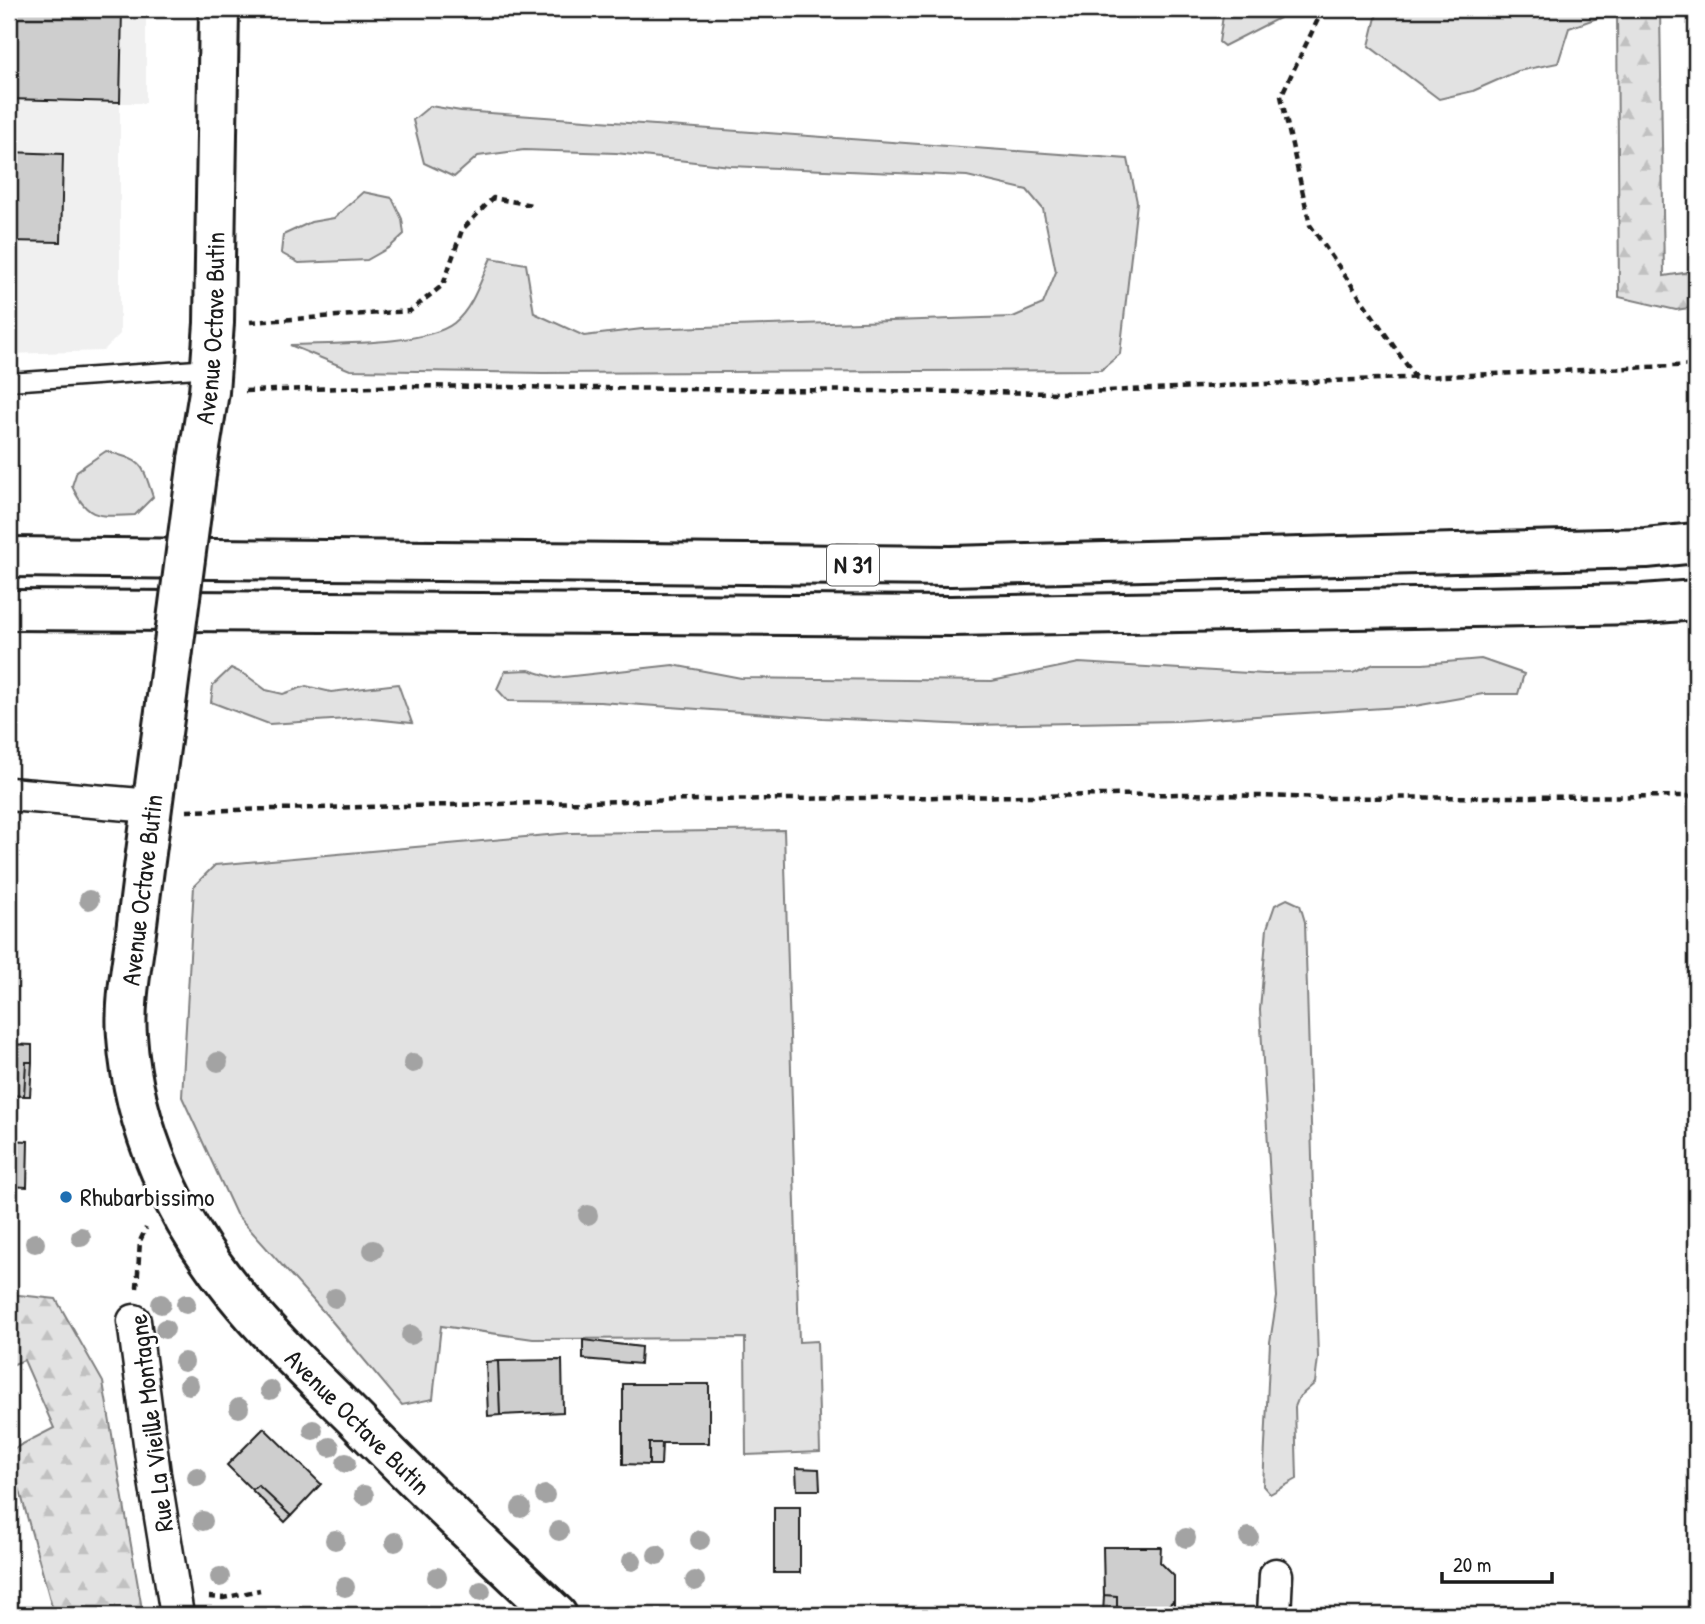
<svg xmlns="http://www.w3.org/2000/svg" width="1705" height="1624" viewBox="0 0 1705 1624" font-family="'Patrick Hand',sans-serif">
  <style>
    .built { fill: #f0f0f0 }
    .grass { fill: #e2e2e2; stroke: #7f7f7f; stroke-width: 2 }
    .forest { fill: url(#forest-firs); stroke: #7f7f7f; stroke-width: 2 }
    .building { fill: #cecece; stroke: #1c1c1c; stroke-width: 2 }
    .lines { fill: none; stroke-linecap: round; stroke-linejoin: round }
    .service-casing { stroke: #1c1c1c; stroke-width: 21 }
    .minor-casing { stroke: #1c1c1c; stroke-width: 37 }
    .secondary-casing { stroke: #1c1c1c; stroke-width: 44 }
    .trunk-casing { stroke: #1c1c1c; stroke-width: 44 }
    .path { stroke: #1c1c1c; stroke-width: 4.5; stroke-dasharray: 7 5; stroke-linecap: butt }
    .service { stroke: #fff; stroke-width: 16 }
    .minor { stroke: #fff; stroke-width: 32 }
    .secondary { stroke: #fff; stroke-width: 38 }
    .trunk { stroke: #fff; stroke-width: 38 }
    .secondary-bridge-casing { stroke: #1c1c1c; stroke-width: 44; stroke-linecap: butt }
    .secondary-bridge { stroke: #fff; stroke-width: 38 }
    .tree { fill: #a3a3a3 }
    .poi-dot { fill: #1f6fb2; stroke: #fff; stroke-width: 2.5 }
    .labels { text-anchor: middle; stroke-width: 6; stroke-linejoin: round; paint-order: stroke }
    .shield { fill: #fff; stroke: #606060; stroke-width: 2 }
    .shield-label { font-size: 24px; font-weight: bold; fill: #1c1c1c }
    .street-label { font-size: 26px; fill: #1c1c1c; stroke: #fff }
    .poi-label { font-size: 26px; fill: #1c1c1c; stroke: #fff; text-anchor: start }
  </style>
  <defs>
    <pattern id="forest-firs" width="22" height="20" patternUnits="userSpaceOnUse" patternTransform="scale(1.75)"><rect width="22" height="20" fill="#e2e2e2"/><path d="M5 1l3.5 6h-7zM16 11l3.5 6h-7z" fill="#c1c1c1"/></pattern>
  </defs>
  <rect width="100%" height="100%" fill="#fff"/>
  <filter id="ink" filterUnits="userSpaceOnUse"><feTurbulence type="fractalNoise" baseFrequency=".0143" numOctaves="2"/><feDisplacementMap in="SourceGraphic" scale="14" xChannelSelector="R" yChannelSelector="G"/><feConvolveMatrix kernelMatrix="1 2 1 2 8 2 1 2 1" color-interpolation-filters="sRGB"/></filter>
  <g filter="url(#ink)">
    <path class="built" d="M9,9H146V103H120V334L103,351L9,354Z"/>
    <path class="grass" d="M1224,9H1285L1279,18L1224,46L1219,42Z
      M1378,9H1617V11L1569,28L1558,63L1518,71L1473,91L1439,99L1369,46Z
      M430,106L461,111L1128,159L1137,202L1120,354L1101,370L543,373L350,370L290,345C329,343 425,346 454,323C473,308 481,279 491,258L526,264L534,313L584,336L642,329L1013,317L1043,304L1056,272L1043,209L1027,190L967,176L730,166L616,153L524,150L478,156L454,177L424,163L413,120Z
      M363,192L392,198L402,219L404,234L390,247L367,260L299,263L281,253L283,235L311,222L334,218Z
      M106,451C143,462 141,460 153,497L135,515C100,516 88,521 72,486L77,471Z
      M1481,659L1524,674L1518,694H1483L1415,706L1178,721L971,725L823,718L600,702L508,701L497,689L505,671L529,670L555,678L673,665L741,678L992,681L1079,663L1265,674L1353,673L1374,664H1423Z
      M231,668L246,675L266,690L283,694L306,686L331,692L398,684L412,723L363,718L269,724L211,702L213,685Z
      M784,830L799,1342L817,1341L820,1452L746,1455L745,1338L533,1339L441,1326L433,1399L402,1405L330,1319L236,1214L182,1097L194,886L215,865L570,833Z
      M1287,899L1300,905L1305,922L1318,1358L1315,1383L1299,1397L1295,1407L1297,1479L1270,1494L1263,1486L1270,1342L1277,1297L1260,1010L1267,928L1275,905Z"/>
    <path class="forest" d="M1617,9H1660L1664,276L1696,271V307L1676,310L1619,297Z
      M9,1294L56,1299L103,1382L143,1615H48L52,1607L9,1451L54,1428L24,1360L9,1366Z"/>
    <path class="building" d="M9,9H122L120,102L9,99Z
      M9,152L63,154L61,242L9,241Z
      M9,1044L32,1045V1062H26L24,1096L9,1095Z
      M26,1062H32L30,1096H24Z
      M9,1140L28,1141L27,1187L9,1186Z
      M583,1340L641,1347L640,1364L583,1359Z
      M562,1360L563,1412L500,1415L498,1361Z
      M498,1361L500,1415L488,1416L486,1362Z
      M623,1384H709V1443H649V1465L623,1464Z
      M264,1428L321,1484L291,1516L258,1485L252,1490L227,1465Z
      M649,1443H662L661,1465H649Z
      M796,1468L819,1469L820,1490H797Z
      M258,1485L291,1516L285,1522L252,1490Z
      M774,1507H800V1573H774Z
      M1103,1547H1161L1160,1562L1174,1576V1600L1160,1615H1117V1596L1104,1595Z
      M1104,1595L1117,1596V1615H1103Z
      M1174,1600V1613H1160Z"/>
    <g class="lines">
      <defs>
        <path id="service" d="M9,382L211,368"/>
        <path id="minor" d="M9,794L152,806
          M134,1321L154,1474L177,1615
          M1274,1615L1276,1575"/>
        <g id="secondary">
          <path id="s1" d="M198,460L209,392L214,323L219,9"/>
          <path id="s2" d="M166,704C156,777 146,850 137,924C133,960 124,1000 127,1036C133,1128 175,1220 233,1291C270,1337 314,1378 356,1420C421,1487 489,1551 557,1615"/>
        </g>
        <path id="trunk" d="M9,557L951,566L1646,548L1696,543
          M9,610L951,616L1643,604L1696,600"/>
      </defs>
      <use href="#service" class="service-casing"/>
      <use href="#minor" class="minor-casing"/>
      <use href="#secondary" class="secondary-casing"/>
      <use href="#trunk" class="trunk-casing"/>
      <path class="path" d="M1323,9L1281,96L1310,225L1415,377
        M250,322L410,311L443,285L462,230L493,198L532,205
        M245,391L408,386L1062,393L1696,365
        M187,811L628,801L1186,794L1329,798L1696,796
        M137,1288L140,1241L146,1228
        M209,1597L223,1598L260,1590"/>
      <use href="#service" class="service"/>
      <use href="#minor" class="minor"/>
      <use href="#secondary" class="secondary"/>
      <use href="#trunk" class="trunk"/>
      <defs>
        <path id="secondary-bridge" d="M166,704L198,460"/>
      </defs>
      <use href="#secondary-bridge" class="secondary-bridge-casing"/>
      <use href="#secondary-bridge" class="secondary-bridge"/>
    </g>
    <g class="tree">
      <circle cx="89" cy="900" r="10"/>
      <circle cx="218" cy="1062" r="10"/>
      <circle cx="413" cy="1063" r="10"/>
      <circle cx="588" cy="1215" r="10"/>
      <circle cx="81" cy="1237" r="10"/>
      <circle cx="35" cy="1243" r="10"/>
      <circle cx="373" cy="1250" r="10"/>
      <circle cx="335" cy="1298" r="10"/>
      <circle cx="161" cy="1304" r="10"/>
      <circle cx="186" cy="1304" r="10"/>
      <circle cx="165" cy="1329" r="10"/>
      <circle cx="411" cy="1335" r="10"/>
      <circle cx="184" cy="1362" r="10"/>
      <circle cx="189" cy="1385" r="10"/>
      <circle cx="270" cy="1390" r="10"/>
      <circle cx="239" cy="1408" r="10"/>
      <circle cx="313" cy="1430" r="10"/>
      <circle cx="330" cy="1447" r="10"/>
      <circle cx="346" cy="1463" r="10"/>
      <circle cx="197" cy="1477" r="10"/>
      <circle cx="364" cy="1495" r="10"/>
      <circle cx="545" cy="1495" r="10"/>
      <circle cx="521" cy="1508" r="10"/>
      <circle cx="203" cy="1521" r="10"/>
      <circle cx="559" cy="1531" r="10"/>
      <circle cx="1249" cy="1537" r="10"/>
      <circle cx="1186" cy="1538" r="10"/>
      <circle cx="335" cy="1540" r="10"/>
      <circle cx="700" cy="1540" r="10"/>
      <circle cx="395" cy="1542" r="10"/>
      <circle cx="657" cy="1555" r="10"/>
      <circle cx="632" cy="1561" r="10"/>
      <circle cx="220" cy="1577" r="10"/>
      <circle cx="437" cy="1577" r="10"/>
      <circle cx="695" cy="1581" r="10"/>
      <circle cx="345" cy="1587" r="10"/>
      <circle cx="481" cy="1591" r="10"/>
    </g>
  </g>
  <circle class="poi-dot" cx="66" cy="1197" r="7"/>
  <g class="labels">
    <rect class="shield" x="827" y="544.5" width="52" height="41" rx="5"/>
    <g class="shield-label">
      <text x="853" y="573">N 31</text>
    </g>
    <g class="street-label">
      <text dy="9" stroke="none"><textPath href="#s1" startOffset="133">Avenue Octave Butin</textPath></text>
      <text transform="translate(142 890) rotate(-83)" y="9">Avenue Octave Butin</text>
      <text transform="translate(151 1423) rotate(-97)" y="9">Rue La Vieille Montagne</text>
      <text dy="9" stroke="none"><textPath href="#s2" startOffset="796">Avenue Octave Butin</textPath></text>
    </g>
    <g class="poi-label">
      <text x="80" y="1206">Rhubarbissimo</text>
    </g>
  </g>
  <rect width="1705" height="1624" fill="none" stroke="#fff" stroke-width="35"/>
  <rect x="18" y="18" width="1670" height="1589" fill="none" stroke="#1c1c1c" stroke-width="2.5" filter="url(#ink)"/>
  <path d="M1442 1572v10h110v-10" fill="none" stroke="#1c1c1c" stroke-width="3.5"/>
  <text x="1453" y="1572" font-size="21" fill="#1c1c1c" stroke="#ffffff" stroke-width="5" paint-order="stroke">20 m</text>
</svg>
